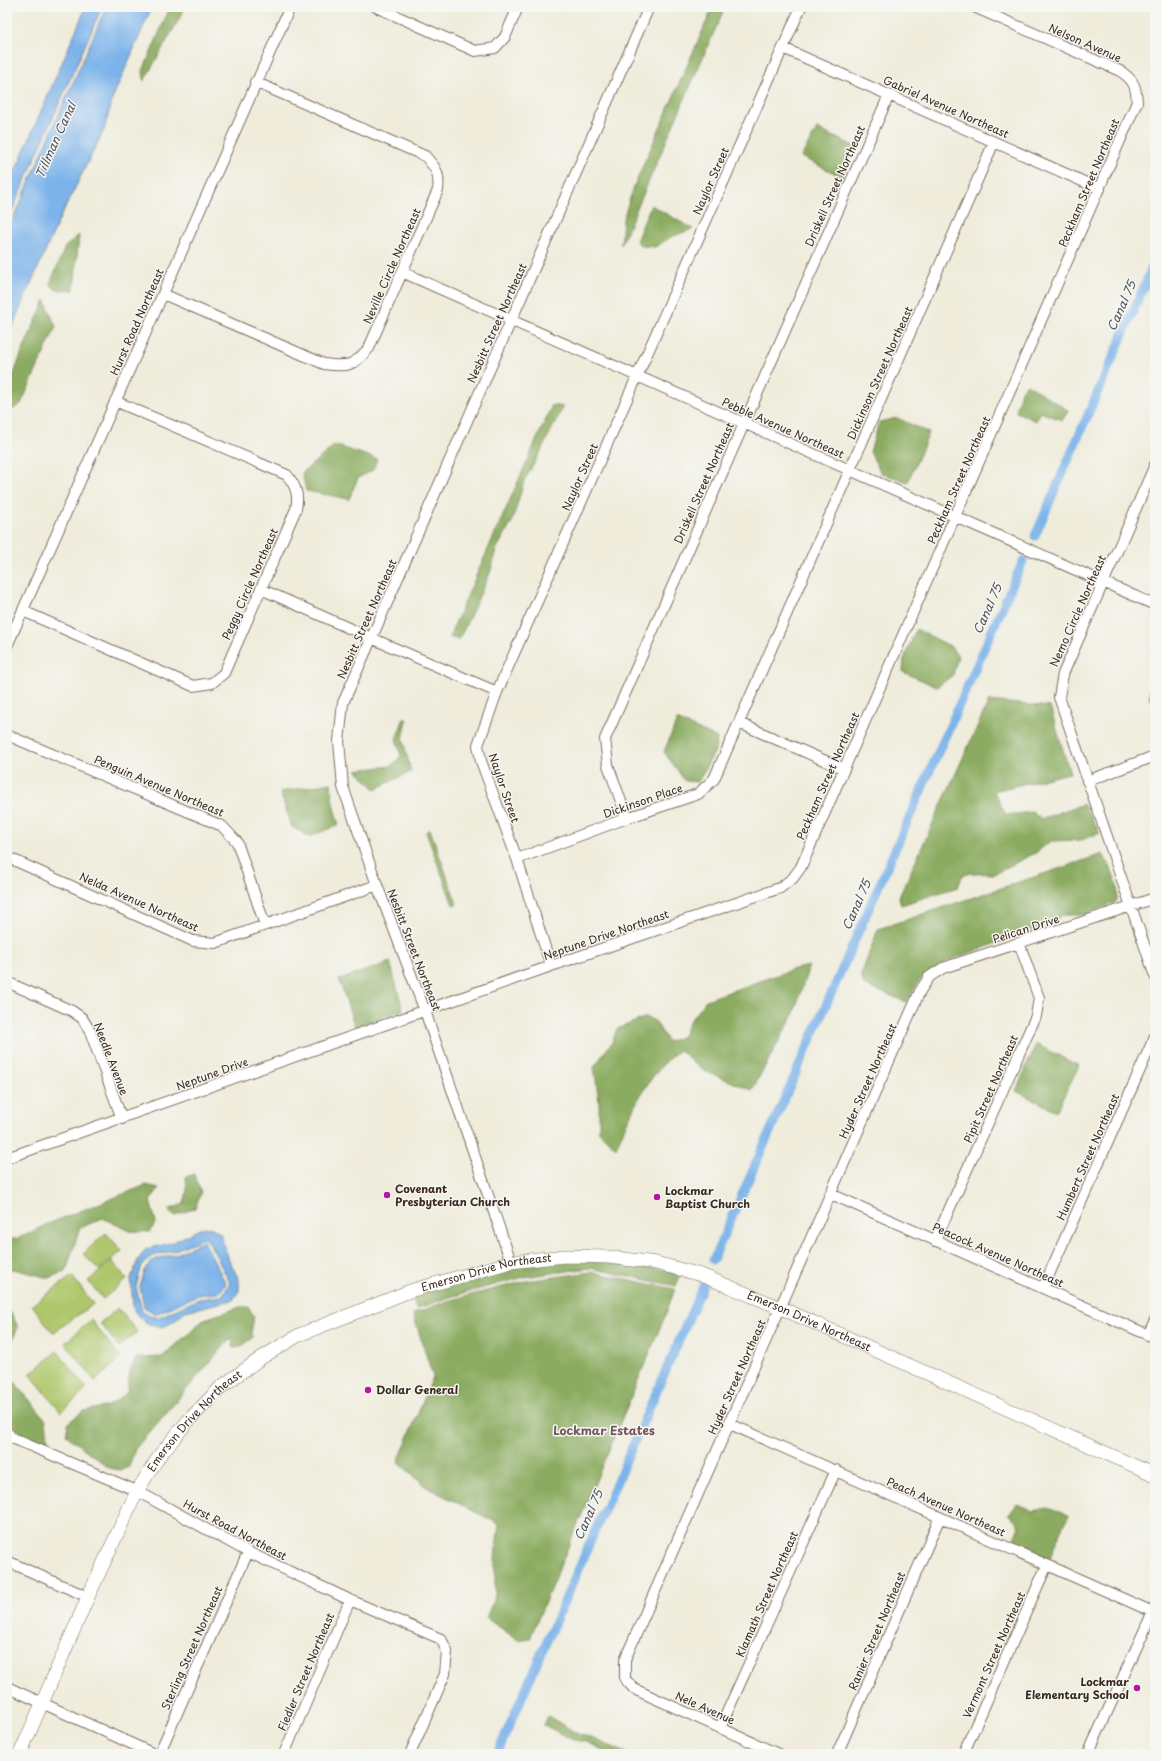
<svg xmlns="http://www.w3.org/2000/svg" width="1162" height="1761" viewBox="0 0 1162 1761" font-family="'Playpen Sans',sans-serif">
  <style>
    .green { fill: #afc76c; stroke: #757845 }
    .forest { fill: #8bac60; stroke: #636b3f }
    .water { fill: #7bb3ea; stroke: #5b6e84; fill-rule: evenodd }
    .lines { fill: none; stroke-linecap: round; stroke-linejoin: round }
    .stream { stroke: #7bb3ea; stroke-width: 2.5 }
    .canal { stroke: #7bb3ea; stroke-width: 9 }
    .minor-casing { stroke: #7a6e60; stroke-width: 12 }
    .tertiary-casing { stroke: #7a6e60; stroke-width: 14 }
    .minor { stroke: #fff; stroke-width: 10 }
    .tertiary { stroke: #fff; stroke-width: 13 }
    .poi-dot { fill: #b5179e; stroke: #f6f6f2; stroke-width: 1.5 }
    .labels { text-anchor: middle; stroke-width: 3; stroke-linejoin: round; paint-order: stroke }
    .street-label { font-size: 11px; fill: #3b2a1e; stroke: #f6f6f2 }
    .poi-label { font-size: 11px; font-weight: bold; fill: #3b2a1e; stroke: #f6f6f2; text-anchor: start }
    .water-label { font-size: 12px; font-style: italic; fill: #4e535b; stroke: #f6f6f2 }
    .neighbourhood-label { font-size: 12px; font-weight: bold; fill: #75585f; stroke: #f6f6f2 }
  </style>
  <rect width="100%" height="100%" fill="#f6f6f2"/>
  <filter id="ink" filterUnits="userSpaceOnUse"><feTurbulence type="fractalNoise" baseFrequency=".025" numOctaves="2"/><feDisplacementMap in="SourceGraphic" scale="8" xChannelSelector="R" yChannelSelector="G"/><feConvolveMatrix kernelMatrix="1 2 1 2 8 2 1 2 1" color-interpolation-filters="sRGB"/></filter>
  <filter id="wash" filterUnits="userSpaceOnUse"><feTurbulence type="fractalNoise" baseFrequency=".012" numOctaves="4" result="noise"/><feDisplacementMap in="SourceGraphic" scale="16" xChannelSelector="R" yChannelSelector="G"/><feGaussianBlur stdDeviation="0.9" result="paint"/><feColorMatrix in="noise" values="0 0 0 0 0 0 0 0 0 0 0 0 0 0 0 0 0 1.4 0 .05"/><feComposite in="paint" operator="in"/></filter>
  <g filter="url(#wash)">
    <rect width="100%" height="100%" fill="#efecdb"/>
    <path class="green" d="M106,1233L122,1251L99,1270L83,1254Z
      M112,1261L127,1279L103,1299L88,1281Z
      M72,1276L93,1304L53,1333L32,1305Z
      M118,1308L137,1332L119,1347L100,1323Z
      M91,1320L121,1358L95,1381L65,1343Z
      M57,1351L87,1389L61,1412L30,1374Z"/>
    <path class="forest" d="M170,7H186L144,81L143,71Z
      M713,7H725L621,245L623,219L634,186Z
      M817,129L854,146L842,177L801,157Z
      M651,205L693,229L671,237L655,247L641,246L636,241Z
      M79,235L74,290H56L50,284L65,247Z
      M45,300L56,327L21,404L7,413C7,377 31,334 45,300Z
      M1027,384L1069,411L1062,420L1040,412L1036,421L1016,412L1021,391Z
      M552,405L563,407L540,453L524,481L512,522L497,548L490,573L459,640L449,637Z
      M897,418L929,433L908,482L881,473L870,452L879,422Z
      M335,445L377,459L373,470L358,478L349,499L306,491L302,473Z
      M916,629L950,646L958,656L953,675L937,687L903,672L904,659Z
      M1155,683V701L1149,699L1151,684Z
      M989,701L1050,707L1070,773L994,791L1006,815L1032,812L1041,819L1083,804L1100,833L1081,840L1051,841L1037,852L994,874L971,873L962,876L958,887L901,905L899,897Z
      M404,718L407,720L403,739L411,772L375,789L356,770L391,766L401,756L396,739Z
      M677,720L717,738L715,751L698,782L685,781L664,752Z
      M331,783L333,804L339,825L309,837L292,827L280,792Z
      M430,829L457,904L453,905L426,832Z
      M1103,854C1110,867 1122,887 1116,902L1084,915H1061L1055,922L947,961L920,980L906,1002L864,985L861,975L878,929Z
      M390,962L403,1010L355,1027L339,980Z
      M809,966L793,1016L752,1090L704,1071L679,1050C646,1077 632,1109 616,1148L599,1132V1102L594,1067L612,1042L617,1029L646,1017L655,1021L668,1042L683,1036L689,1022L706,1000L794,969Z
      M1036,1044L1079,1066L1056,1111L1016,1091Z
      M194,1174L201,1193L195,1208L175,1216L168,1210L184,1204L187,1191L186,1177Z
      M146,1185L159,1188L150,1201L156,1222L150,1232L129,1231L103,1218L80,1228L66,1271L49,1278L13,1269L7,1270V1239H17L45,1225Z
      M566,1260C605,1261 643,1264 681,1274L676,1286L590,1268L524,1277L446,1298L416,1309L413,1298L410,1296L512,1266Z
      M591,1272L675,1289L665,1316L530,1638L518,1640L486,1618L495,1596V1558L499,1524L428,1488L398,1462L433,1377L413,1314L447,1301L526,1281Z
      M240,1307H248L254,1316L251,1334L253,1337L241,1347L233,1348L232,1337L135,1449L129,1467L121,1470L109,1468L66,1435L68,1423L83,1411L108,1406L127,1393L130,1371L136,1358L162,1357L177,1343L188,1335L202,1320Z
      M7,1311L11,1313L18,1327L7,1354Z
      M7,1357L9,1375L46,1420L48,1440L41,1444L23,1435L7,1421Z
      M1017,1504L1033,1511L1048,1508L1069,1515L1048,1560L1012,1543L1019,1525L1009,1515Z
      M548,1716L578,1734L589,1737L629,1754H612L586,1742L573,1740L544,1725Z"/>
    <path class="water" d="M86,7H102L7,222V190Z
      M106,7H152L113,97L104,130L59,220L7,338V233Z
      M204,1227L212,1228L220,1233L229,1260L239,1280V1291L233,1300L185,1311L173,1322L163,1327L155,1326L146,1323L138,1316L133,1308L131,1278L138,1260L146,1249L171,1243ZM204,1238L208,1240L230,1283L222,1296L199,1299L157,1318L142,1311L136,1287L142,1265L153,1256L175,1250Z
      M204,1241L226,1284L219,1293L198,1295L156,1314L144,1307L140,1287L146,1267L156,1259L176,1254Z"/>
    <g class="lines">
      <path class="stream" d="M1149,275L1155,277"/>
      <path class="canal" d="M1035,536L1155,261
        M713,1260L1023,561
        M497,1754L703,1286"/>
    </g>
  </g>
  <g filter="url(#ink)">
    <g class="lines">
      <defs>
        <path id="minor" d="M376,7L475,51L495,48L505,37L518,7
          M783,48L1100,189
          M402,272L1155,605
          M163,294L324,364C347,367 353,367 369,348L438,190C440,173 436,168 425,156L255,82
          M1155,465L1063,674L1059,697L1155,976
          M261,589L371,638L497,692
          M23,611L193,686L212,683L224,673L296,509C299,495 296,486 287,475L115,401
          M7,646L290,7
          M739,723L844,769
          M7,735L222,826L237,842L265,925
          M1087,781L1155,756
          M627,818L608,765L605,739L889,95
          M7,857L193,941L215,943L377,885
          M517,859L627,818L698,794L714,779L994,142
          M551,966L517,859L481,761L478,745L497,692L801,7
          M7,982L72,1011L82,1018L90,1031L122,1119
          M7,1158L551,966L780,888L793,878L801,867L1137,102C1136,86 1134,80 1120,71L974,7
          M831,1194L1155,1338
          M935,1241L1036,1016L1039,998L1019,943
          M511,1262L425,1011L377,885L343,787L339,741L343,703L649,7
          M1043,1288L1155,1036
          M1148,1335L1155,1320
          M730,1424L1153,1612
          M7,1432L12,1438L137,1491L248,1552L350,1600L441,1639L447,1651L445,1674L410,1754
          M7,1561L88,1597
          M7,1687L154,1754
          M720,1728L836,1470
          M159,1754L248,1552
          M284,1754L350,1600
          M778,1754L634,1689L625,1679V1660L626,1657L920,991L929,977L943,968L1155,898
          M837,1754L940,1517
          M963,1754L1047,1565
          M1088,1754L1155,1607"/>
        <g id="tertiary">
          <path id="s1" d="M20,1754L88,1597L137,1491L160,1455L188,1421L221,1387L261,1358L299,1335L410,1291L511,1262L565,1256L608,1257L656,1263L701,1275L781,1308L1155,1475"/>
        </g>
      </defs>
      <use href="#minor" class="minor-casing"/>
      <use href="#tertiary" class="tertiary-casing"/>
      <use href="#minor" class="minor"/>
      <use href="#tertiary" class="tertiary"/>
    </g>
  </g>
  <g class="poi-dot">
    <circle cx="387" cy="1195" r="4"/>
    <circle cx="657" cy="1197" r="4"/>
    <circle cx="368" cy="1390" r="4"/>
    <circle cx="1137" cy="1688" r="4"/>
  </g>
  <g class="labels">
    <g class="street-label">
      <text transform="translate(1085 43) rotate(24)" y="4">Nelson Avenue</text>
      <text transform="translate(946 107) rotate(24)" y="4">Gabriel Avenue Northeast</text>
      <text transform="translate(711 181) rotate(-66)" y="4">Naylor Street</text>
      <text transform="translate(1089 183) rotate(-67)" y="4">Peckham Street Northeast</text>
      <text transform="translate(835 186) rotate(-66)" y="4">Driskell Street Northeast</text>
      <text transform="translate(392 266) rotate(-66)" y="4">Neville Circle Northeast</text>
      <text transform="translate(137 322) rotate(-66)" y="4">Hurst Road Northeast</text>
      <text transform="translate(497 323) rotate(-66)" y="4">Nesbitt Street Northeast</text>
      <text transform="translate(880 373) rotate(-66)" y="4">Dickinson Street Northeast</text>
      <text transform="translate(783 428) rotate(24)" y="4">Pebble Avenue Northeast</text>
      <text transform="translate(580 477) rotate(-66)" y="4">Naylor Street</text>
      <text transform="translate(959 480) rotate(-66)" y="4">Peckham Street Northeast</text>
      <text transform="translate(704 483) rotate(-66)" y="4">Driskell Street Northeast</text>
      <text transform="translate(250 584) rotate(-66)" y="4">Peggy Circle Northeast</text>
      <text transform="translate(1078 611) rotate(-66)" y="4">Nemo Circle Northeast</text>
      <text transform="translate(367 619) rotate(-66)" y="4">Nesbitt Street Northeast</text>
      <text transform="translate(828 776) rotate(-66)" y="4">Peckham Street Northeast</text>
      <text transform="translate(159 786) rotate(23)" y="4">Penguin Avenue Northeast</text>
      <text transform="translate(504 788) rotate(71)" y="4">Naylor Street</text>
      <text transform="translate(643 801) rotate(-19)" y="4">Dickinson Place</text>
      <text transform="translate(139 902) rotate(24)" y="4">Nelda Avenue Northeast</text>
      <text transform="translate(1026 929) rotate(-18)" y="4">Pelican Drive</text>
      <text transform="translate(606 935) rotate(-19)" y="4">Neptune Drive Northeast</text>
      <text transform="translate(414 950) rotate(69)" y="4">Nesbitt Street Northeast</text>
      <text transform="translate(111 1059) rotate(69)" y="4">Needle Avenue</text>
      <text transform="translate(212 1074) rotate(-20)" y="4">Neptune Drive</text>
      <text transform="translate(868 1081) rotate(-66)" y="4">Hyder Street Northeast</text>
      <text transform="translate(991 1089) rotate(-66)" y="4">Pipit Street Northeast</text>
      <text transform="translate(1088 1157) rotate(-66)" y="4">Humbert Street Northeast</text>
      <text transform="translate(998 1255) rotate(24)" y="4">Peacock Avenue Northeast</text>
      <text dy="4" stroke="none"><textPath href="#s1" startOffset="714">Emerson Drive Northeast</textPath></text>
      <text dy="4" stroke="none"><textPath href="#s1" startOffset="1050">Emerson Drive Northeast</textPath></text>
      <text transform="translate(737 1377) rotate(-66)" y="4">Hyder Street Northeast</text>
      <text dy="4" stroke="none"><textPath href="#s1" startOffset="379">Emerson Drive Northeast</textPath></text>
      <text transform="translate(946 1507) rotate(24)" y="4">Peach Avenue Northeast</text>
      <text transform="translate(235 1530) rotate(28)" y="4">Hurst Road Northeast</text>
      <text transform="translate(767 1594) rotate(-66)" y="4">Klamath Street Northeast</text>
      <text transform="translate(877 1631) rotate(-67)" y="4">Ranier Street Northeast</text>
      <text transform="translate(192 1648) rotate(-66)" y="4">Sterling Street Northeast</text>
      <text transform="translate(994 1655) rotate(-66)" y="4">Vermont Street Northeast</text>
      <text transform="translate(306 1672) rotate(-67)" y="4">Fiedler Street Northeast</text>
      <text transform="translate(705 1708) rotate(24)" y="4">Nele Avenue</text>
    </g>
    <g class="poi-label">
      <text x="395" y="1193">Covenant<tspan x="395" dy="13">Presbyterian Church</tspan></text>
      <text x="665" y="1195">Lockmar<tspan x="665" dy="13">Baptist Church</tspan></text>
      <text x="376" y="1394">Dollar General</text>
      <text x="1129" y="1686" text-anchor="end">Lockmar<tspan x="1129" dy="13">Elementary School</tspan></text>
    </g>
    <g class="water-label">
      <text transform="translate(56 140) rotate(-66)" y="4">Tillman Canal</text>
      <text transform="translate(1122 306) rotate(-66)" y="4">Canal 75</text>
      <text transform="translate(988 609) rotate(-66)" y="4">Canal 75</text>
      <text transform="translate(857 905) rotate(-66)" y="4">Canal 75</text>
      <text transform="translate(589 1515) rotate(-66)" y="4">Canal 75</text>
    </g>
    <g class="neighbourhood-label">
      <text x="604" y="1435">Lockmar Estates</text>
    </g>
  </g>
  <rect width="1162" height="1761" fill="none" stroke="#f6f6f2" stroke-width="24"/>
</svg>
